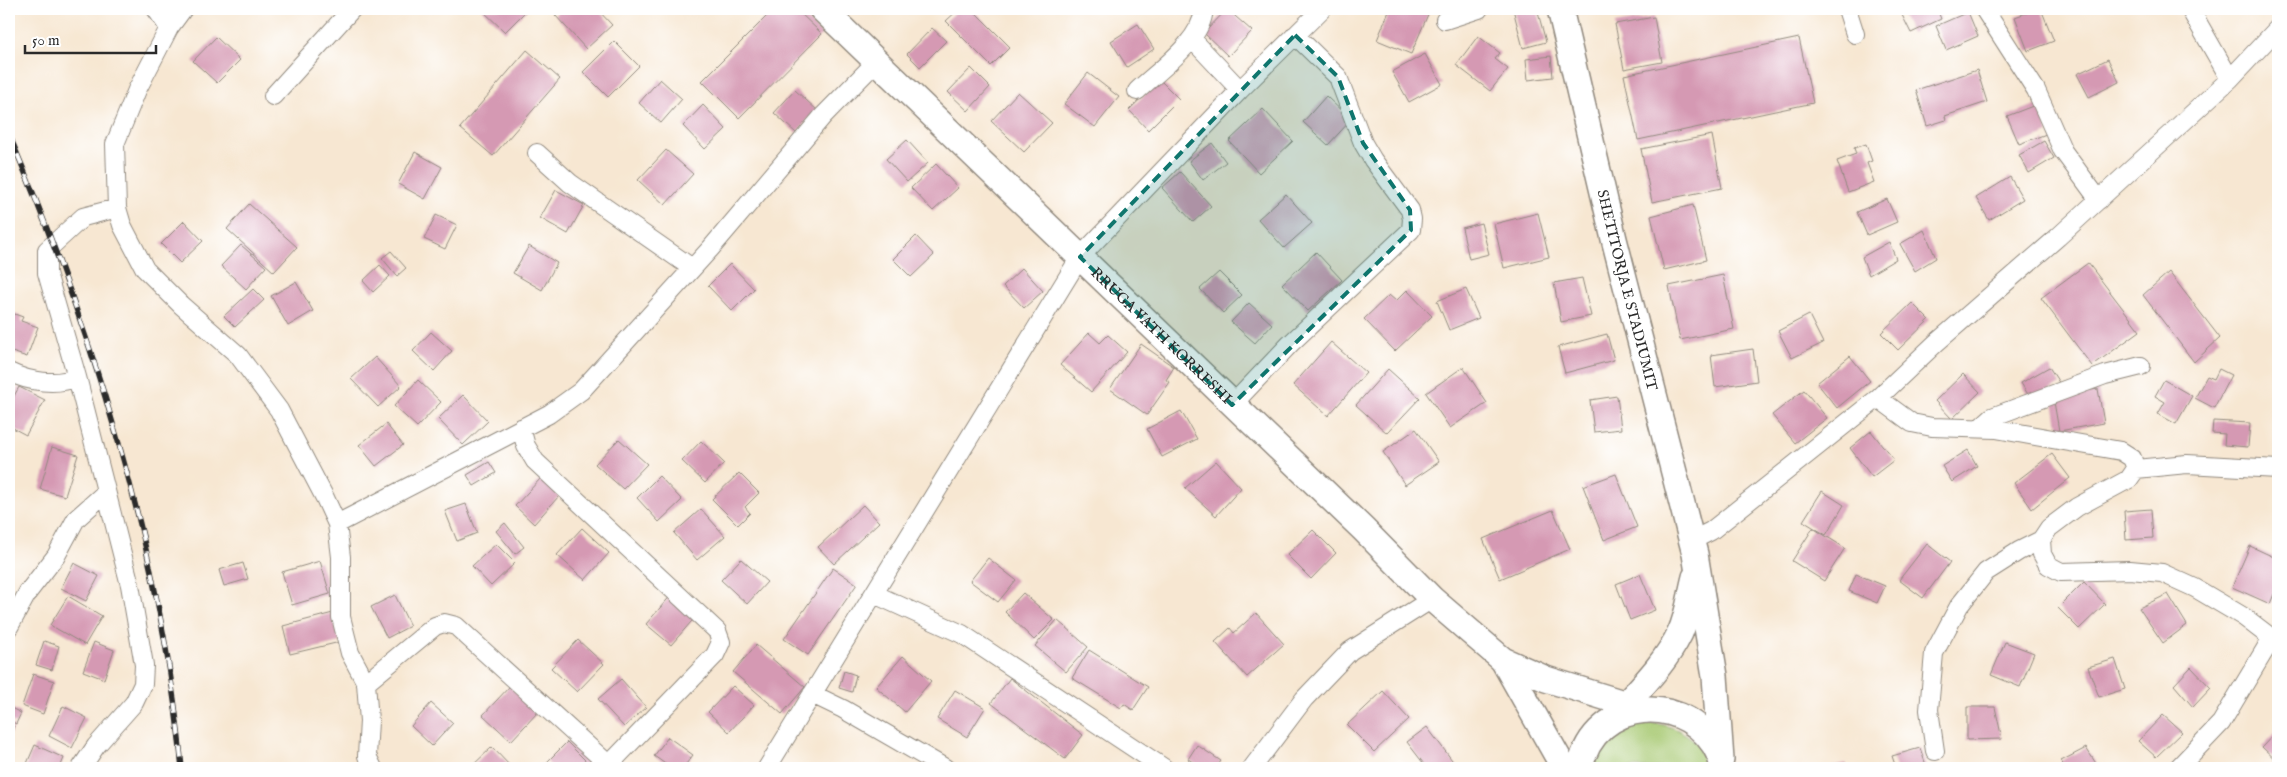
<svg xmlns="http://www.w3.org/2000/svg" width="2287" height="777" viewBox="0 0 2287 777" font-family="'IM FELL English',serif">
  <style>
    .green { fill: #a6c870; stroke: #687a4e }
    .building { fill: #d599b3 }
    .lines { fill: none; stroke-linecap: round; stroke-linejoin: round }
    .street-casing { stroke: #91897e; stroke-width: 20 }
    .secondary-casing { stroke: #91897e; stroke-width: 28 }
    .street { stroke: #fff; stroke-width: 18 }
    .secondary { stroke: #fff; stroke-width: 25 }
    .rail-casing { stroke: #2b2b2b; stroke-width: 5.5 }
    .rail { stroke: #fff; stroke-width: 4; stroke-dasharray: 11; stroke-linecap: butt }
    .marked { fill: #0f766e; fill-opacity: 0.2; stroke: #0f766e; stroke-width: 4; stroke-dasharray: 10 6; stroke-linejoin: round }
    .labels { text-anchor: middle; stroke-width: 4; stroke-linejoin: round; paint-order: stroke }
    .street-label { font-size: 15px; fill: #2b2b2b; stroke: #fff }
  </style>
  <rect width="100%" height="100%" fill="#fff"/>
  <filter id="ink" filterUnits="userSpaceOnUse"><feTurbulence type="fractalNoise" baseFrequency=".02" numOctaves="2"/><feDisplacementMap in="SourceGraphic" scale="10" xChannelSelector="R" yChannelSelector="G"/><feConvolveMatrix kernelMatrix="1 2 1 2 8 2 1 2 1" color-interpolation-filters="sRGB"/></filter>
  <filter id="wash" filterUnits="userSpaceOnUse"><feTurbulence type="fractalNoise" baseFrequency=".0096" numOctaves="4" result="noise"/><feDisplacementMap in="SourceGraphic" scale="20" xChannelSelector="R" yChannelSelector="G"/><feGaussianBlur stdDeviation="1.12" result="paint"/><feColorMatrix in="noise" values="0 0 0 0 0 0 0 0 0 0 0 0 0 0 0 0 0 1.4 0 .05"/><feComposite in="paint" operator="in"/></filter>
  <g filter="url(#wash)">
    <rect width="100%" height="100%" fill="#f7e7d2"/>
    <path class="green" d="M1645,723C1675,723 1702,738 1710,768H1593C1603,743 1618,728 1645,723Z"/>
    <g id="blocks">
      <path class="building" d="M481,9H528L505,32Z
        M562,9H597L612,25L586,49L555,15Z
        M774,9H796L822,34L739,118L702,81Z
        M959,9H972L1010,47L991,66L946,21Z
        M1227,9L1252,31L1228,56L1204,33Z
        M1390,9H1421L1429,12L1411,54L1377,40Z
        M1513,9H1537L1546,42L1523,48Z
        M1607,9H1619V10L1608,12Z
        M1899,9H1937L1941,19L1911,33Z
        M2037,9H2041L2054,41L2028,51L2015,17Z
        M1968,12L1978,36L1946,50L1936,26Z
        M1654,17L1662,62L1624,69L1615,24Z
        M1138,24L1154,49L1127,67L1111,41Z
        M932,28L946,41L920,67L907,54Z
        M1478,36L1500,53L1495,59L1508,69L1490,91L1456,65Z
        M216,37L240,60L217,83L193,61Z
        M1799,38L1813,103L1638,140L1624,75Z
        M614,41L639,66L608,97L583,72Z
        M527,50L560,79L493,156L460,128Z
        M1425,54L1442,84L1409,102L1392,72Z
        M1551,56L1553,77L1528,80L1526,59Z
        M2108,59L2119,82L2089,97L2077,74Z
        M971,68L990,87L968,111L948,92Z
        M1977,70L1987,102L1945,116L1946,120L1927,126L1916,90Z
        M1088,73L1119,97L1095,127L1064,104Z
        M660,79L682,99L661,123L639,103Z
        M1160,80L1179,99L1148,130L1129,110Z
        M795,90L817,110L796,133L774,113Z
        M1018,92L1052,123L1024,152L991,121Z
        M1326,96L1351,120L1328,145L1303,122Z
        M2038,104L2049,133L2019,144L2007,116Z
        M703,105L726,129L705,149L683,126Z
        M1263,109L1293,141L1259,173L1229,141Z
        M1712,135L1722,188L1652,202L1641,149Z
        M907,140L928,163L907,182L886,159Z
        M2044,141L2054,158L2029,173L2019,155Z
        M1212,143L1226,162L1203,180L1189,161Z
        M1866,144L1872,161L1867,163L1874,182L1848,192L1837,161L1856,154L1854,148Z
        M666,150L693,174L665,205L638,180Z
        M415,152L442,167L425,199L398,184Z
        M936,164L958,188L933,211L911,188Z
        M1180,172L1211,206L1193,222L1162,188Z
        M2010,177L2023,199L1989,220L1976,198Z
        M556,190L584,205L568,234L540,218Z
        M1286,194L1312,223L1284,248L1258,219Z
        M1887,199L1897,222L1867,235L1857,212Z
        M249,204L297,247L274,272L227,229Z
        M1693,205L1706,260L1664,270L1651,216Z
        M1538,213L1549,257L1504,268L1494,224Z
        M436,215L457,225L445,249L424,239Z
        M184,221L203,241L180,263L161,244Z
        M1481,223L1489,254L1469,259L1462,228Z
        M1924,230L1936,258L1915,271L1900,244Z
        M916,236L934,255L911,277L893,259Z
        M1889,242L1896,259L1869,275L1862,257Z
        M241,245L266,267L246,289L221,266Z
        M529,246L557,263L542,290L513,273Z
        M391,251L406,268L397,276L382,258Z
        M1316,252L1342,280L1308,311L1282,284Z
        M2088,263L2140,331L2092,366L2041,298Z
        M730,264L754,289L732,311L708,286Z
        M380,265L390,276L373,292L363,281Z
        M1022,268L1043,291L1024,308L1003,286Z
        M1219,272L1242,295L1223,313L1200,289Z
        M2169,272L2220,338L2194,362L2143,295Z
        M1723,275L1734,329L1680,340L1669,286Z
        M1582,278L1591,316L1561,322L1554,283Z
        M296,282L313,311L288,326L271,296Z
        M253,289L264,300L235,327L224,316Z
        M1466,289L1479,318L1449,330L1437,301Z
        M1407,290L1432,316L1395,351L1364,319L1389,295L1396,301Z
        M1249,303L1272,324L1255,343L1231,322Z
        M1912,303L1929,320L1898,350L1881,333Z
        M9,312L23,317L21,321L38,327L27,357L9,351Z
        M1809,315L1823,343L1792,358L1778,331Z
        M431,332L452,351L434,371L413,351Z
        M1089,333L1100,343L1108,335L1127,352L1091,392L1060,365Z
        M1607,334L1614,360L1565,373L1558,347Z
        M1331,342L1366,373L1328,416L1293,385Z
        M1141,344L1174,367L1166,380L1170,382L1147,415L1110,389Z
        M1753,349L1757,381L1715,387L1711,355Z
        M1850,356L1870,381L1837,408L1817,383Z
        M375,357L401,386L378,407L351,379Z
        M1463,367L1487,403L1450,428L1426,393Z
        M2049,367L2060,384L2032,401L2021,383Z
        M1388,369L1420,398L1387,433L1356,405Z
        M2219,369L2231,375L2214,408L2195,398L2207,376L2214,379Z
        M1963,374L1980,392L1952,419L1935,401Z
        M418,380L441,402L417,427L394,406Z
        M2164,380L2192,396L2176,424L2158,414L2165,402L2155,396Z
        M19,387L45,400L26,435L9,426V405Z
        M2098,389L2104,423L2059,431L2053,396Z
        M1804,390L1827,418L1795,443L1772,415Z
        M463,395L488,421L463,445L438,419Z
        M1617,396L1621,429L1594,432L1590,400Z
        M1181,411L1197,439L1162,457L1147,429Z
        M2213,421L2250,423L2248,447L2224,445L2225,434L2212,433Z
        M386,424L403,445L376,466L359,445Z
        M1416,429L1439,462L1405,485L1383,452Z
        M1871,431L1894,460L1872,477L1850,448Z
        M619,439L647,464L623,489L595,464Z
        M701,441L724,463L705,483L682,461Z
        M52,447L78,455L65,496L40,489Z
        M1968,450L1977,466L1952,482L1942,466Z
        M2052,454L2070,478L2032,509L2014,483Z
        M1216,461L1241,488L1216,516L1185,488Z
        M489,462L496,473L474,486L467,475Z
        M739,473L759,493L745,507L750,513L738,525L712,499Z
        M1616,474L1637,527L1604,540L1583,486Z
        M659,476L682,500L659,522L637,498Z
        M541,478L559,496L534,524L515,506Z
        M1822,491L1844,505L1826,535L1803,521Z
        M466,504L477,533L457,541L445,511Z
        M863,505L879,522L834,564L818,547Z
        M701,509L725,536L697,560L674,533Z
        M2151,509L2153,538L2126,540L2124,511Z
        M1553,510L1570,549L1500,579L1483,539Z
        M505,523L524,547L515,554L496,531Z
        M582,528L609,553L585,580L557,555Z
        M1813,528L1845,548L1824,581L1792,561Z
        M1313,530L1336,553L1311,579L1287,555Z
        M496,544L515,563L491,586L472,566Z
        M1927,544L1950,562L1923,598L1899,580Z
        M2250,546L2278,559V596L2274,594L2270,604L2232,587Z
        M988,558L1016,580L998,602L970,581Z
        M741,559L767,582L747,604L721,580Z
        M320,561L330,594L292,605L282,572Z
        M74,563L99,576L86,601L61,588Z
        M243,563L248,579L224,586L219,570Z
        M833,568L857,584L808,655L784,639Z
        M1640,574L1655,610L1630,620L1616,584Z
        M1856,574L1885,586L1877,603L1849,591Z
        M2084,582L2105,604L2079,629L2058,608Z
        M673,593L698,614L671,645L646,624Z
        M1023,593L1054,620L1034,640L1005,612Z
        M2168,594L2187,625L2163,643L2139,608Z
        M395,595L410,626L387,638L371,607Z
        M68,596L102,616L85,645L50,625Z
        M333,613L340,642L290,654L283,626Z
        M1256,613L1284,644L1247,677L1215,642L1230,628L1234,633Z
        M1057,620L1088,647L1066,672L1035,646Z
        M578,640L604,664L577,692L551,668Z
        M44,641L59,646L52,670L36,665Z
        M94,642L114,650L104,679L83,671Z
        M2005,642L2034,653L2020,687L1991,675Z
        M756,645L805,687L782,714L733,672Z
        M1089,650L1148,687L1133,710L1124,704L1121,708L1072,678Z
        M903,656L931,681L905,712L876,687Z
        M2115,659L2125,689L2099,697L2088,667Z
        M2191,667L2211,688L2193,707L2174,685Z
        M844,671L856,675L852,692L839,688Z
        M33,674L54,681L43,714L22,706Z
        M1010,678L1083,735L1065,759L991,703Z
        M621,679L646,707L624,727L598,699Z
        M510,686L538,712L511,741L483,715Z
        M733,686L754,705L729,732L708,712Z
        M955,690L985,708L967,737L937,719Z
        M1383,691L1409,719L1374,752L1347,725Z
        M431,703L453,723L432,746L411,726Z
        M63,706L87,718L72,748L49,736Z
        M9,707L21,713L16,724L9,720Z
        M1967,707H1995L2002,739L1967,740Z
        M2163,715L2182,732L2156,757L2138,741Z
        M9,724L14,726L9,739Z
        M1427,727L1458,768H1427L1407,742Z
        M2278,730V762L2262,747Z
        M668,737L693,755L683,768H671L654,756Z
        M567,742L593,768H554L547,762Z
        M35,745L64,758L60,768H25Z
        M1197,745L1221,761L1216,768H1202L1188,759Z
        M492,747L512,768H470Z
        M1920,748L1927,768H1896L1892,756Z
        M2086,748L2099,768H2065L2061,761Z
        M1846,763L1847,768H1828V767Z"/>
    </g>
  </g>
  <g filter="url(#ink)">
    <use href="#blocks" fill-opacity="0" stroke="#91897e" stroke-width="1"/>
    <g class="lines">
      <defs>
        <path id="street" d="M156,9L169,28
          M183,9L169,28L137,90L115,144L117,208L122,225L145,269L181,305L238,355L279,410L325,498L337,524L341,557V617L350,653L366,683L369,721L367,756L373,768
          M1847,9L1855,34
          M1984,9L2036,90L2063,151L2099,200
          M2190,9L2230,79
          M1445,20L1479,9
          M1192,39L1240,90
          M1137,91C1159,70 1202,41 1204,9
          M273,96L352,9
          M537,153L570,183L692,268
          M9,372C29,382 57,386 77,377
          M1878,398L1912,423L1932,427L1996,429L2121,451L2132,458L2136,469L2129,479L2077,507L2049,528L2041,540L2042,554L2048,565L2061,572L2130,570L2162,573L2195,588L2244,617L2278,643
          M1232,405L1290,344L1411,230L1412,219L1410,210L1373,160L1363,143L1338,77L1295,35
          M1981,427L1992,417L2105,375L2141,366
          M521,428L526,446L535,461L717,631L721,642L715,655L606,768
          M2136,469L2187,464L2278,469
          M337,524L549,414L581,391L711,248L823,116L876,62
          M1691,541L1711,531L1878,398L1936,343L2058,237L2230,79L2278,28
          M874,594L962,634L1164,768
          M9,627L28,592L56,556L76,519L105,493
          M366,683L435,626L444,623L456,626L609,765
          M812,694L843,709L945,768
          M1935,751L1929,710L1934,653L1959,606L1986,572L2019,551L2041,540
          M81,768L96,746L134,703L143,684L144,665L130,585L77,377L47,273V250L83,217L117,208
          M767,768L1080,257L1240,90L1322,9
          M1252,768L1304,699L1350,651L1432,599
          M2178,768L2221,723L2272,638"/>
        <g id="secondary">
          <path id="s1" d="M822,9L1363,529L1432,599L1503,660L1546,679L1646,710"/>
          <path id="s2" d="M1560,9L1614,239L1695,554L1715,676L1721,760"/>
          <path d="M1503,660L1564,768"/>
          <path d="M1616,715C1638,690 1665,664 1680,633C1688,616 1690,596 1695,577"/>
          <path d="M1580,768C1594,696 1691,690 1720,756"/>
        </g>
      </defs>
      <use href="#street" class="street-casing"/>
      <use href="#secondary" class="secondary-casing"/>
      <use href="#street" class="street"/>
      <use href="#secondary" class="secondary"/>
      <defs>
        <path id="rail" d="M9,134C92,331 162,554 182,768"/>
      </defs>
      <use href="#rail" class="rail-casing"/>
      <use href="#rail" class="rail"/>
    </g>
  </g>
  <path class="marked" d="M1295,35L1338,77L1363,143L1410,210L1411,230L1232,405L1080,257Z"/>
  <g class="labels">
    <g class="street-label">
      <text dy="5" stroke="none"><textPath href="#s2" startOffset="289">SHETITORJA E STADIUMIT</textPath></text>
      <text dy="5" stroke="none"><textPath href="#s1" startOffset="471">RRUGA VATH KORRESHI</textPath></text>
    </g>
  </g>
  <rect width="2287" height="777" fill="none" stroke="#fff" stroke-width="30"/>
  <path d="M25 45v8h131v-8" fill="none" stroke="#2b2b2b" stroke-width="2.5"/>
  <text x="32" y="45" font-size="15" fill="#2b2b2b" stroke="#ffffff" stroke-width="4" paint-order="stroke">50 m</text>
</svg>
